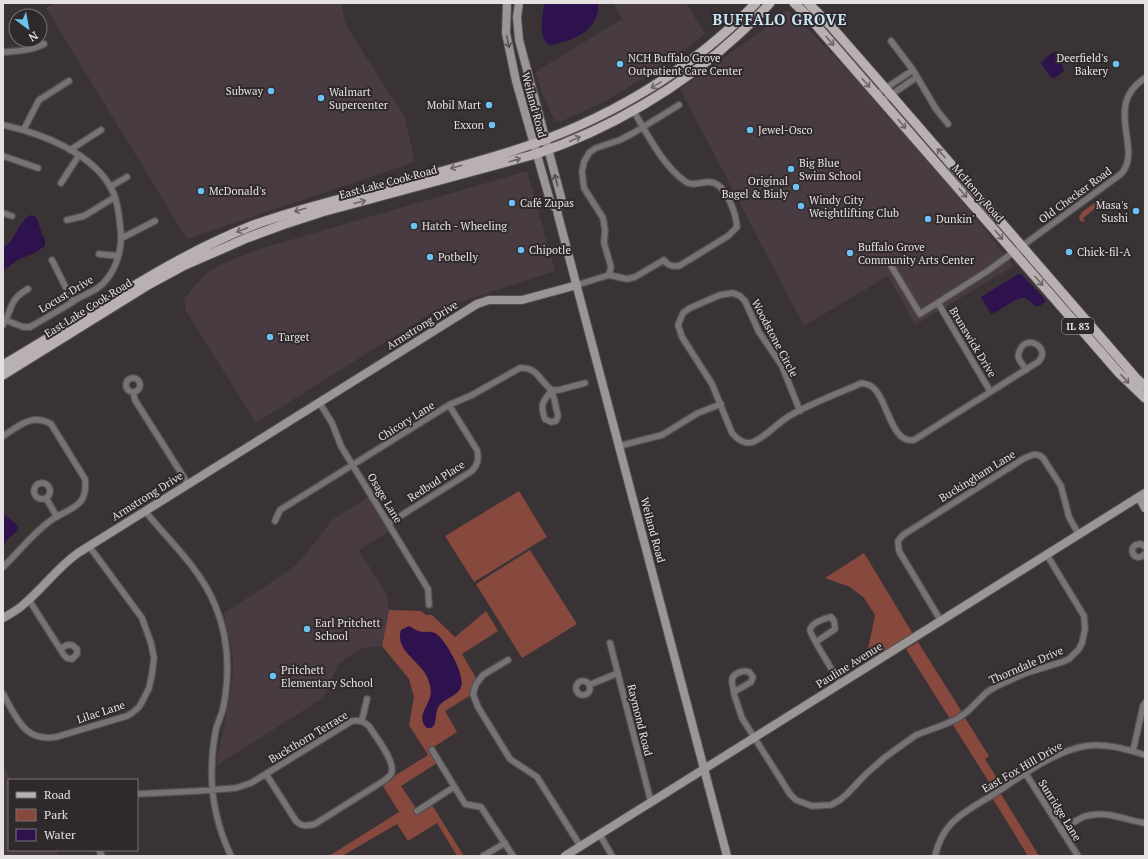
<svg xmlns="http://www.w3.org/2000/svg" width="1148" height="859" viewBox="0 0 1148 859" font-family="'PT Serif',serif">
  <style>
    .built { fill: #483b41 }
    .green { fill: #87483d }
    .water { fill: #2e124d }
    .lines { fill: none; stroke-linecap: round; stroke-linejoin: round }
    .street-casing { stroke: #554f52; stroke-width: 8 }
    .secondary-casing { stroke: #554f52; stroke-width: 10 }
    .primary-casing { stroke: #554f52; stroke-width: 11 }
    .street { stroke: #777374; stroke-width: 5.5 }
    .secondary { stroke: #9c9596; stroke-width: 8 }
    .primary { stroke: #b9b0b1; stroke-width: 9 }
    .oneway { stroke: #6e6668 }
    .oneway2 { stroke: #564f51 }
    .poi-dot { fill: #6cc3f2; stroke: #30292c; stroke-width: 1.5 }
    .labels { text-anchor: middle; stroke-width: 4; stroke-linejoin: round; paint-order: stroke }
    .shield { fill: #30292c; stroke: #afaaac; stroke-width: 1 }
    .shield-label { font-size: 10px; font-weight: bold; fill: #e5e1e3 }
    .poi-label { font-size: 11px; fill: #e5e1e3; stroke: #30292c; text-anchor: start }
    .street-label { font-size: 11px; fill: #e5e1e3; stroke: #30292c }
    .district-label { font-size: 15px; font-weight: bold; letter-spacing: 1px; fill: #c6e4f6; stroke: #30292c }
  </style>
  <rect width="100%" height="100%" fill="#3a3336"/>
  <path class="built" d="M55,3H341L346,25L393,99L404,115L415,162L187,239L46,8Z
    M613,3H686L705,34L671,61L606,101L562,121H555L544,97L535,72L622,19Z
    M788,11L794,14L879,103L927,157L1014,266L915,325L888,276L804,326L680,89L763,30L781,12Z
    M527,171L555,271L436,310L256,423L186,311L184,299L207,272L231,260L266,247Z
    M370,496L390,531L359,550L387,595L389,610L382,646L360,649L338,664L323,698L216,766L231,690L233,672V657L224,613L263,588L296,565L314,544L332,520Z
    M3,765L12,780H9V850H55L59,856H3Z"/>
  <path class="green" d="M1100,199H1105L1109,203L1105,201L1083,218L1085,222L1080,221L1079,217L1082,212Z
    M519,491L547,537L474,582L445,536Z
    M530,550L577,624L522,658L476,584Z
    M864,553L913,634L873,658L868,649L875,615L864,598L850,587L825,578Z
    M389,610L421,611L426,615H432L455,637L486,611L498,631L462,654L476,678L472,688L471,695L445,711L457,732L429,750L437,763L401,786L419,813L432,805L464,856H457L437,823L408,841L397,824L342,856H329L399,812L383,786L390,781L396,775L428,755L409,725L414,697L409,679L382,646Z
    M918,642L962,712L950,719L906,649Z
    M965,718L989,756L985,759L1002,786L994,790L953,725Z
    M1001,794L1039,856H1028L993,799Z"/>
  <path class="water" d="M544,3H598C601,29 572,42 549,45C537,36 543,16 544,3Z
    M1057,51L1064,71L1056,77L1053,78L1050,76L1041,63L1049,55Z
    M31,215L36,217C40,224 40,233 45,239V246L36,252L16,261L3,271V247C16,242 16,223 31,215Z
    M1018,274H1021L1046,300C1035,315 1033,298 1022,298C1013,299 1001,311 991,314L981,297Z
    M5,515L18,526V530L6,541L3,546V516Z
    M409,626C413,628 418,632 423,632C427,632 431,631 435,633C445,638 466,676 461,687C457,698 441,698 437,710C435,717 437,730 427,728C416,718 427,708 430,697C432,691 430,685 428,679C423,663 394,651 401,630Z"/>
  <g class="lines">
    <defs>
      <path id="street" d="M891,41L913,70L936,109L948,124
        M3,52C17,51 31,51 44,44
        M877,94L913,70
        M882,101L917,77
        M3,125C41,133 96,154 113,192C118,203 119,214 120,225C123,243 119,264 107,279C100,289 88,293 77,299C62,309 46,318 30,327H23L3,319
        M24,129L39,100L69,81
        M70,150L101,130
        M3,156L38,168
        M61,183L79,155
        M110,187L127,177
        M3,213L12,216
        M67,220L84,216L115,197
        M122,238L155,221
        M99,254L118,256
        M52,260L73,302
        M890,264L920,314L989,270L1121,174C1144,149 1102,106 1145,78
        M609,275L611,267L604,243L605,230L603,218L584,188L582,172L584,162L589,153L596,148L620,140L635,132L679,105
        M577,285L609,275L627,279L635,277L664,260C668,266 672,266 679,266L728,236L737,227C736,214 726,183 710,182C702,181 694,187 686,182C662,165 648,135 633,110
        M938,303L990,391
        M3,325C13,309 8,300 28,289
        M126 385a7 7 0 1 1 14 0a7 7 0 1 1-14 0Z
        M552,390L558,416L556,421L551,422L545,419C540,405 542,402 552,390Z
        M133,392L135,400L188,484
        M319,402L332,423L341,446L428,589L429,605
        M800,411L782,366L759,332L745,301L740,296L733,293L720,295L690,308L683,313L678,325L682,337L712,384L732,433C737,439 745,445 753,442C766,437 778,422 791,415C812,403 839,393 862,383C864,384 868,384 871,386C888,397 890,444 914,440L1038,362C1052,349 1027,333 1020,350C1018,353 1018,356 1019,359C1021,363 1024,366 1026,370
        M3,436C19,426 32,413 51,424L85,479C86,487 86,494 81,501C74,510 59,514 50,521C32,534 19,552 3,567
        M619,446L662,435L698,413L721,404
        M34 491a8 8 0 1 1 16 0a8 8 0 1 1-16 0Z
        M46,498L57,517
        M145,511C169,541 200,568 215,605C229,638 230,674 223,709C221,716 218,722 216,729C214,740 212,754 212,765C210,796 218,829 231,856
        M275,521L280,510L449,405L472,395L520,368C538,367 539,381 552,390H559L585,383
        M389,523L472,471C478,464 479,459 477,450L449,405
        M1145,547L1141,544C1125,544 1134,565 1145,554
        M29,600L64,655L67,658L72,659L77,654V649L72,645H67L60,649
        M941,621L899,551L898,541L903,535L1023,459C1031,455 1036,452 1043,458L1061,486L1069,517L1079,535
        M816,642L835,629L834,621L831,617C825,618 811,623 810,630C810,635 836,676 840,683
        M610,643L651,802
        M508,660L483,675L476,684L473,694L478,707L510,759L537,777L581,847
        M576 688a7 7 0 1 1 14 0a7 7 0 1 1-14 0Z
        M589,685L618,673
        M734,692L751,682L753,677L749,672C743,670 732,673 732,681C732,685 734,690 734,694L742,718L790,794L796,800L812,806L831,805L840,800L847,794L865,775L884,758L916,735L943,725L957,719L968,711L987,692L997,686L1026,673L1062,662L1069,659L1079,649L1082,643L1085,629L1084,616L1047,555
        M3,694C17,718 24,742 56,737L127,716L132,713L139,707L143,700L149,688L152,674L154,658L151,643L142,618L89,546
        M362,720L367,699
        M432,750L465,804L481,807L513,856
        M1133,751L1143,706L1145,703
        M1026,774L1078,856
        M137,794L197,791L236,788L251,783L352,721C360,720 363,721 369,726C375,736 397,763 391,774C390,776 387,778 385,780L315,824C307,826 302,827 296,821L266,774
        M417,811L454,787
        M1061,830C1068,826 1075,821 1083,817C1104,809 1125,820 1145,823
        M600,835L612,856
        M99,850L102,856
        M483,856L505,843
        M935,856C938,844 942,833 951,824C962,812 978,804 991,796C1019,778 1052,752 1085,746C1106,743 1126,749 1145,755"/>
      <path id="secondary" d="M507,3L506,33L516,81L551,204L557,209L558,215L727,856
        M519,3L517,17L519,40L562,201L557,209
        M1139,497L1145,508
        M3,618C10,614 18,610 24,604C43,588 57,568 78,553L477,304L489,300H522L577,285
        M565,856L1145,493"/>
      <path id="primary" d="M794,3L809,17L1119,373L1145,398
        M808,3L830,25L885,88L1136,378L1145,386
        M3,365C36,345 68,326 101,306C149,276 198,247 251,226C280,215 310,207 340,199C397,183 455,169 512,151C604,122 689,72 756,3
        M3,375L148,285L183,266L247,238L282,225L322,212L536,154C608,130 682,87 738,35C749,25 760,14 770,3"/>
    </defs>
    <use href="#street" class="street-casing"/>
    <use href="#secondary" class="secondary-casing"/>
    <use href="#primary" class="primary-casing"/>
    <use href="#street" class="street"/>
    <use href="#secondary" class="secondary"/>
    <use href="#primary" class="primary"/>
  </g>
  <defs><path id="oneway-shaft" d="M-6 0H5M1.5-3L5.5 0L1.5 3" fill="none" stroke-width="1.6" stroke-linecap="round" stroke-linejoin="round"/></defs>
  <g class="oneway">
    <use href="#oneway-shaft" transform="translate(830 41) rotate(49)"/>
    <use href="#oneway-shaft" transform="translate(866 83) rotate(48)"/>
    <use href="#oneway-shaft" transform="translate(656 85) rotate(149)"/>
    <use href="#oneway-shaft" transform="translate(902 124) rotate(49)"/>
    <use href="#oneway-shaft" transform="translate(575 139) rotate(-25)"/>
    <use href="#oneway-shaft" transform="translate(941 153) rotate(-131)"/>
    <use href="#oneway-shaft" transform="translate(515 160) rotate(-16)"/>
    <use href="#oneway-shaft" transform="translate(456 167) rotate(164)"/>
    <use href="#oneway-shaft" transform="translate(963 193) rotate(49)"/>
    <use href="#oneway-shaft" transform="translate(360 202) rotate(-15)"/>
    <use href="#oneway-shaft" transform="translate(300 210) rotate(164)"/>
    <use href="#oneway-shaft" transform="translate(242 230) rotate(158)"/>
    <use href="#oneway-shaft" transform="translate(999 235) rotate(49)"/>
    <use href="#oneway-shaft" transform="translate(1039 281) rotate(49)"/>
    <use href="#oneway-shaft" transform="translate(1125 379) rotate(47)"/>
  </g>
  <g class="oneway2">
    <use href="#oneway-shaft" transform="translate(508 42) rotate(77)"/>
    <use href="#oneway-shaft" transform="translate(556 180) rotate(-105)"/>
  </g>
  <g class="poi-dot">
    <circle cx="620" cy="64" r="4"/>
    <circle cx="1116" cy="64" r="4"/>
    <circle cx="271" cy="91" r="4"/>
    <circle cx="321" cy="98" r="4"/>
    <circle cx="489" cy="105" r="4"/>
    <circle cx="492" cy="125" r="4"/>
    <circle cx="750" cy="130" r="4"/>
    <circle cx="791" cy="169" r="4"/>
    <circle cx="796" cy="187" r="4"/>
    <circle cx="201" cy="191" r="4"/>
    <circle cx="512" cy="203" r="4"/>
    <circle cx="801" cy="206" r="4"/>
    <circle cx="1136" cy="211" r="4"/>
    <circle cx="928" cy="219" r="4"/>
    <circle cx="414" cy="226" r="4"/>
    <circle cx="521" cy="250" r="4"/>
    <circle cx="1069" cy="252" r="4"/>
    <circle cx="850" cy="253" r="4"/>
    <circle cx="430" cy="257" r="4"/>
    <circle cx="270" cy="337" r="4"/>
    <circle cx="307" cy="629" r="4"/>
    <circle cx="273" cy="676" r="4"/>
  </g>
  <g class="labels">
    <rect class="shield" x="1062" y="318" width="32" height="16" rx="3"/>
    <g class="shield-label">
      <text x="1078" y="330">IL 83</text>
    </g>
    <g class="poi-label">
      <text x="628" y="62">NCH Buffalo Grove<tspan x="628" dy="13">Outpatient Care Center</tspan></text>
      <text x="1108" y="62" text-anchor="end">Deerfield's<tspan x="1108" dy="13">Bakery</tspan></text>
      <text x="263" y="95" text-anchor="end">Subway</text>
      <text x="329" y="96">Walmart<tspan x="329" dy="13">Supercenter</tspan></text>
      <text x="481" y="109" text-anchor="end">Mobil Mart</text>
      <text x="484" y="129" text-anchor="end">Exxon</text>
      <text x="758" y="134">Jewel-Osco</text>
      <text x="799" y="167">Big Blue<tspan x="799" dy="13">Swim School</tspan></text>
      <text x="788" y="185" text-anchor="end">Original<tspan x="788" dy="13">Bagel &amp; Bialy</tspan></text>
      <text x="209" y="195">McDonald's</text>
      <text x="809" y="204">Windy City<tspan x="809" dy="13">Weightlifting Club</tspan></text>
      <text x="520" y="207">Café Zupas</text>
      <text x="1128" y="209" text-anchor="end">Masa's<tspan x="1128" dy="13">Sushi</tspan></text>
      <text x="936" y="223">Dunkin'</text>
      <text x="422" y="230">Hatch - Wheeling</text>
      <text x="858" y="251">Buffalo Grove<tspan x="858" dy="13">Community Arts Center</tspan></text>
      <text x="529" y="254">Chipotle</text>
      <text x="1077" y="256">Chick-fil-A</text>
      <text x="438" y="261">Potbelly</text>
      <text x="278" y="341">Target</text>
      <text x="315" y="627">Earl Pritchett<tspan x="315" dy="13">School</tspan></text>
      <text x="281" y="674">Pritchett<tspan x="281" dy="13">Elementary School</tspan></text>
    </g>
    <g class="street-label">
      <text transform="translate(534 105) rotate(75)" y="4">Weiland Road</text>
      <text transform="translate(388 182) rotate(-15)" y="4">East Lake Cook Road</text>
      <text transform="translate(978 193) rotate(49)" y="4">McHenry Road</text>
      <text transform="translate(1075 195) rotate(-36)" y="4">Old Checker Road</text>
      <text transform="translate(66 294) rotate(-31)" y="4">Locust Drive</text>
      <text transform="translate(88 308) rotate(-32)" y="4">East Lake Cook Road</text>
      <text transform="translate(422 325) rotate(-32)" y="4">Armstrong Drive</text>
      <text transform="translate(775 338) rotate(62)" y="4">Woodstone Circle</text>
      <text transform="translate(973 342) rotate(59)" y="4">Brunswick Drive</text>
      <text transform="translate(406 421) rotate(-32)" y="4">Chicory Lane</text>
      <text transform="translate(977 476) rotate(-32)" y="4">Buckingham Lane</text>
      <text transform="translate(436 481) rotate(-33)" y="4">Redbud Place</text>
      <text transform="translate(147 496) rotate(-32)" y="4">Armstrong Drive</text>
      <text transform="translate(385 498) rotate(59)" y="4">Osage Lane</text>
      <text transform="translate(653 530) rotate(75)" y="4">Weiland Road</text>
      <text transform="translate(849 665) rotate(-32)" y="4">Pauline Avenue</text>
      <text transform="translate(1026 665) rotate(-23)" y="4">Thorndale Drive</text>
      <text transform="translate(101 712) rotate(-18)" y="4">Lilac Lane</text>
      <text transform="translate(640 720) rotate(76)" y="4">Raymond Road</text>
      <text transform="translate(308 737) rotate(-31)" y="4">Buckthorn Terrace</text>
      <text transform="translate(1022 767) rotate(-30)" y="4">East Fox Hill Drive</text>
      <text transform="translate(1060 810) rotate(58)" y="4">Sunridge Lane</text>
    </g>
    <g class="district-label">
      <text x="780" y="25">BUFFALO GROVE</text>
    </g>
  </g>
  <rect width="1148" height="859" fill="none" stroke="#e5e1e3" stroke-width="8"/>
  <rect x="8" y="779" width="130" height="72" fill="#30292c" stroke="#787375"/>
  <rect x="16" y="792" width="20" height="6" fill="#b9b0b1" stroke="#787375"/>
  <text x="44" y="799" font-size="12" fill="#e5e1e3">Road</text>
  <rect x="16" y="809" width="20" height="12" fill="#87483d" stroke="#787375"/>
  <text x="44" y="819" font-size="12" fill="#e5e1e3">Park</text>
  <rect x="16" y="829" width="20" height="12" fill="#2e124d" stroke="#787375"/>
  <text x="44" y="839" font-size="12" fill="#e5e1e3">Water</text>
  <g transform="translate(28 28) rotate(148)"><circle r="19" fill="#30292c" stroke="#787375"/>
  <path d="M0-3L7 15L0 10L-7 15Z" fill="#6cc3f2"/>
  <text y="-6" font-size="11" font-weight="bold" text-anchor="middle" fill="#e5e1e3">N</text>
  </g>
</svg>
